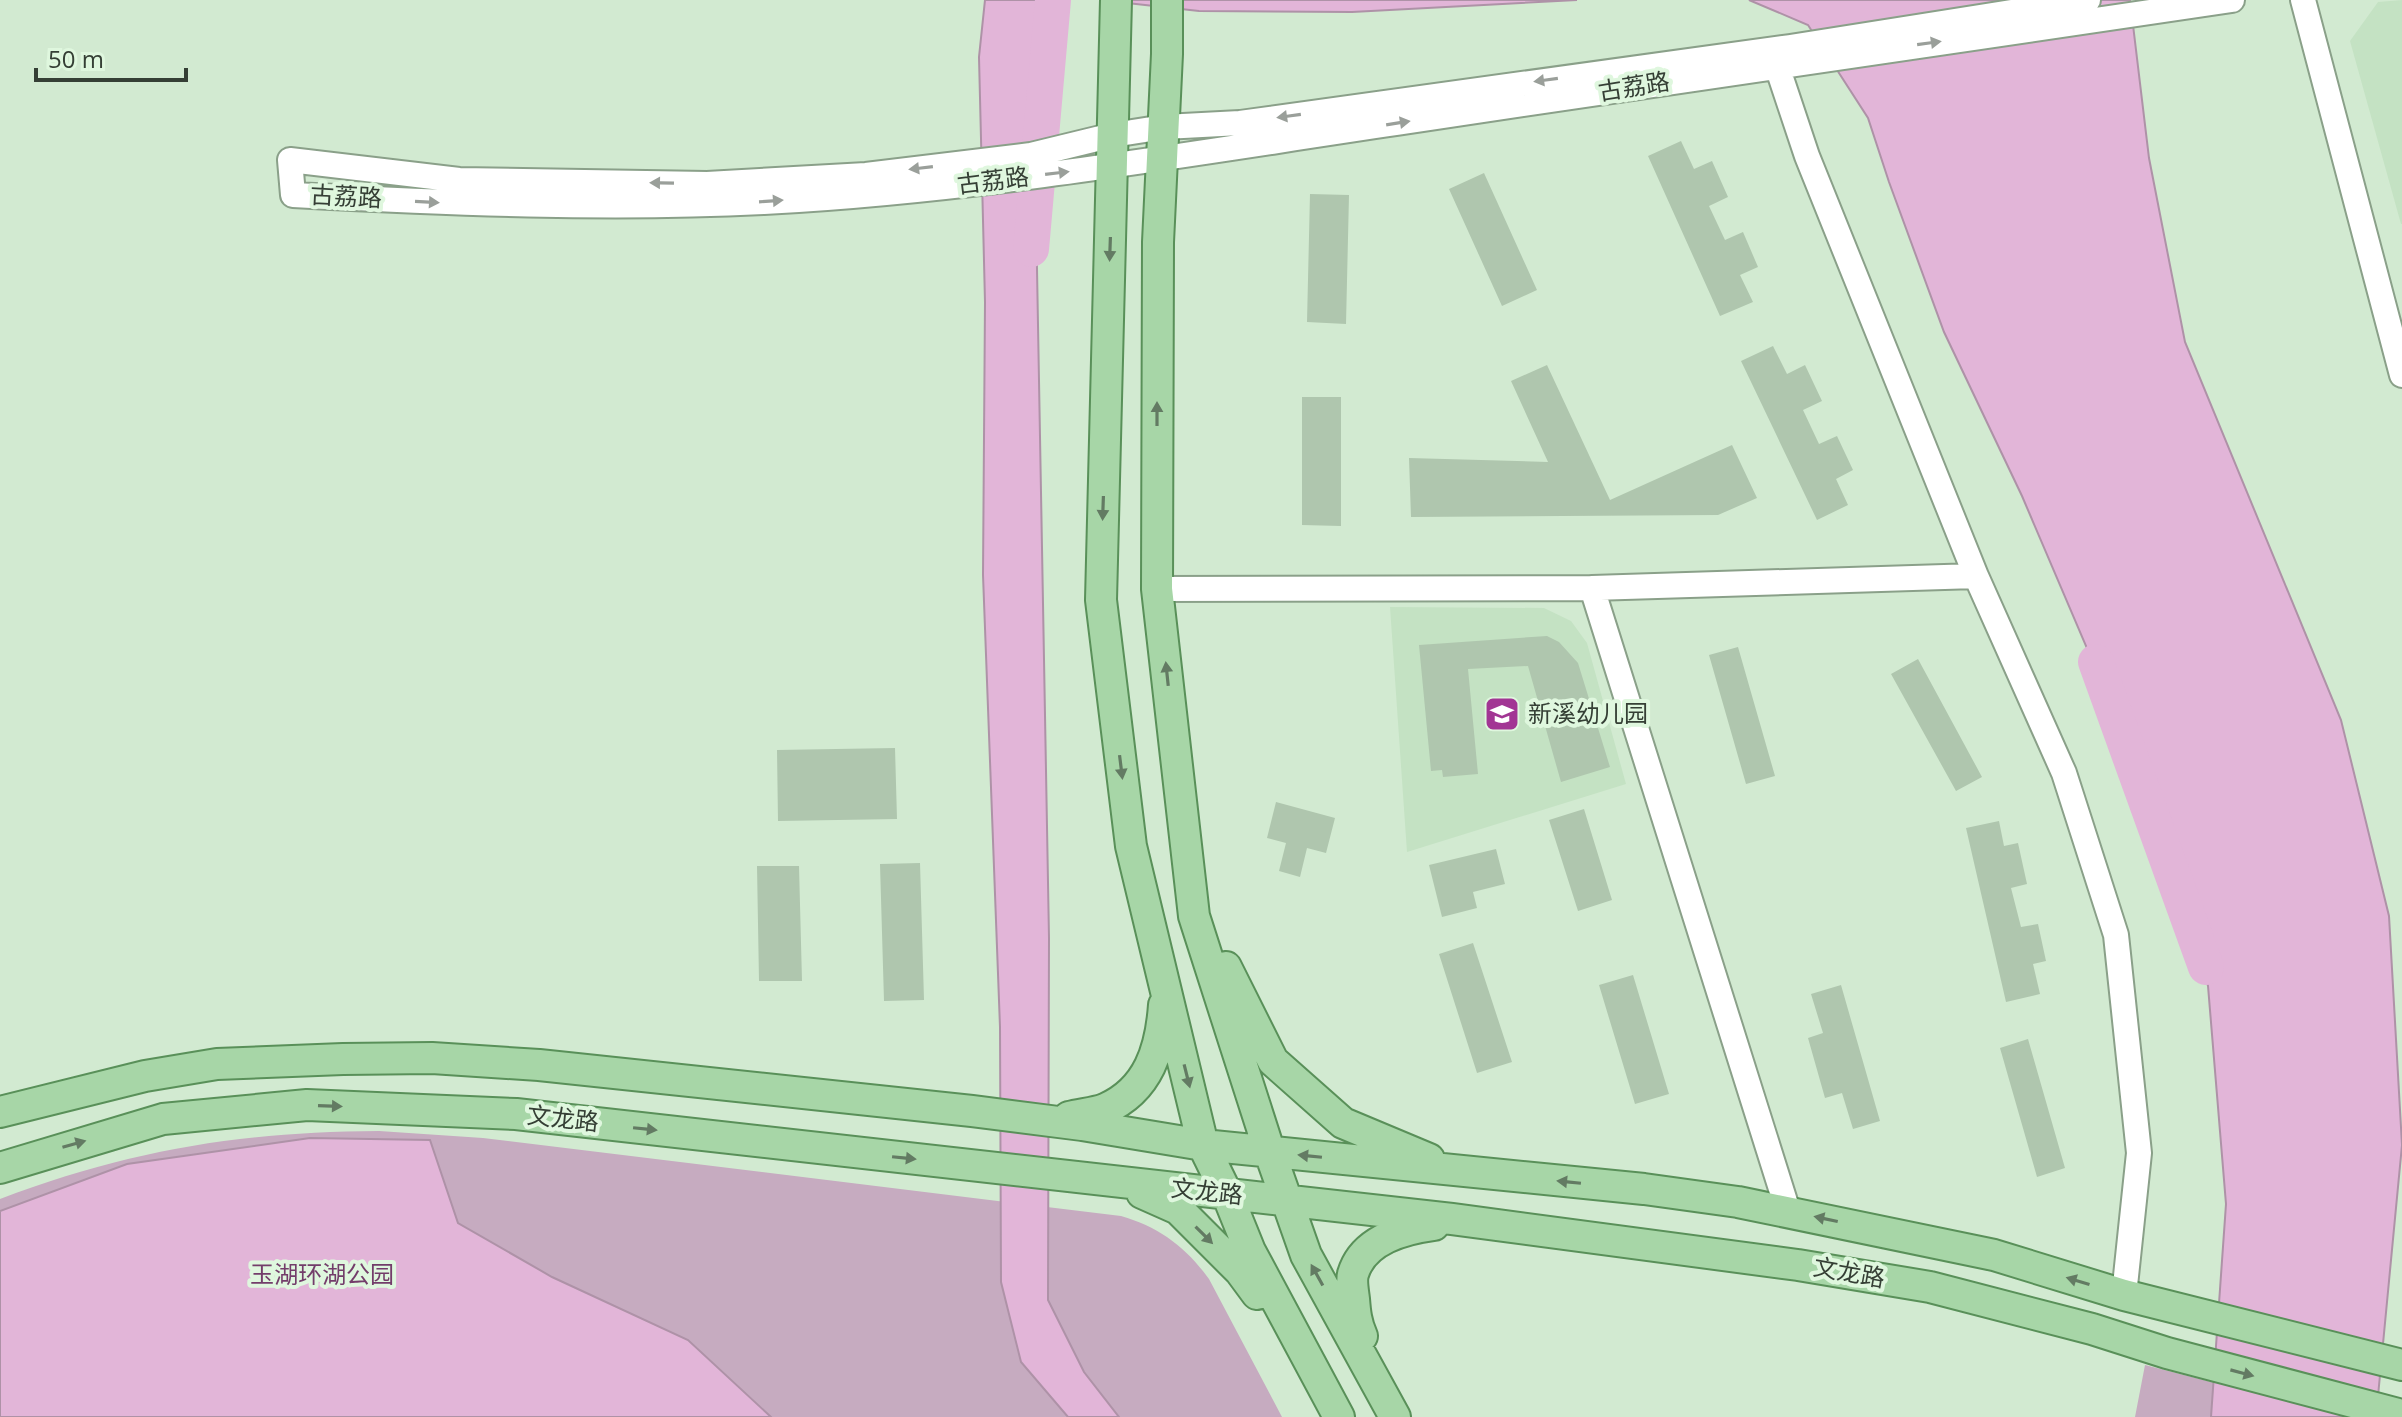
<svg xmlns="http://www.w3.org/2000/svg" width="2402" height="1417" viewBox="0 0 2402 1417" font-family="'Open Sans','Noto Sans SC',sans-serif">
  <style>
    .built { fill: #c4e2c3 }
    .green { fill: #c6abc0 }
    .water { fill: #e2b5d8; stroke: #ae92a7; stroke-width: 2 }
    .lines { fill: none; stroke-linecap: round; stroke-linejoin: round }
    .river { stroke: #e2b5d8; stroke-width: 36 }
    .building { fill: #afc6ae }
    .minor-casing { stroke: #8aa089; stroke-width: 28 }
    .major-casing { stroke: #599059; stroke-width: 34 }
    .minor { stroke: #fff; stroke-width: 24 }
    .major { stroke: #a7d6a7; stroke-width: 30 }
    .oneway { fill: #9a9f9a }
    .oneway2 { fill: #637b63 }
    .labels { text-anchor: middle; stroke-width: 8; stroke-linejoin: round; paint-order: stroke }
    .street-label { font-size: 24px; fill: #353f35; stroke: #dff7de }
    .poi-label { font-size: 24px; fill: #353f35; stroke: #dff7de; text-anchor: start }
    .park-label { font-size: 24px; fill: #733d6a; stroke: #dff7de }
  </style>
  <rect width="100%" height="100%" fill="#d2ead1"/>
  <path class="built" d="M2402,0V224H2401L2350,41L2378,2Z
    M1390,607L1544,608L1571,621L1587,643L1626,784L1407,852Z"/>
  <path class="green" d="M379,1131L483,1138L1121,1216C1159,1227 1186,1247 1209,1279L1282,1417H0V1199C130,1150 240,1132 379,1131Z
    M2145,1365L2348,1417H2135Z"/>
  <path class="water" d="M985,0H1053L1033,46L1049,938L1048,1300L1084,1372L1119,1417H1068L1021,1362L1001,1282L1000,1027L983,575L985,302L979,57Z
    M1100,0H1577L1352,12L1199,11Z
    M1749,0H2130L2149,158L2185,342L2341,720L2389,916L2402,1145L2376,1417H2211L2226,1204L2208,986L2159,817L2022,496L1944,332L1889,182L1868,118L1808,25Z
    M310,1138L430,1140L458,1223L552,1277L688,1340L771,1417H0V1211L127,1164Z"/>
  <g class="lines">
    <path class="river" d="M1031,249L1053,0
      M2096,662L2206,967"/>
  </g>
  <path class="building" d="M1681,141L1694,169L1712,161L1728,197L1709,206L1725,240L1743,232L1758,267L1740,275L1753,302L1720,316L1648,156Z
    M1484,173L1537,290L1502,306L1449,189Z
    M1310,194L1349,195L1346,324L1307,322Z
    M1773,346L1787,374L1805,365L1822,401L1803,410L1819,444L1837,436L1853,470L1836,479L1848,505L1817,520L1741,361Z
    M1547,365L1610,500L1732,445L1757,498L1718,515L1411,517L1409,458L1548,462L1511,381Z
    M1302,397H1341V526L1302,525Z
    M1547,636L1559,642L1578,663L1610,767L1561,782L1528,666L1468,669L1478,774L1443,777L1442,770L1431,771L1419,645Z
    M1738,647L1775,776L1746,784L1709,655Z
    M1918,659L1982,777L1956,791L1891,674Z
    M895,748L897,819L778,821L777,750Z
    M1276,802L1335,818L1326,853L1307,848L1300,877L1279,871L1286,843L1267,838Z
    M1584,809L1612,900L1578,911L1549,820Z
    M1999,821L2004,846L2018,843L2027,884L2011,888L2021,927L2038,924L2046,961L2033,964L2040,994L2006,1002L1966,828Z
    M1496,849L1505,884L1473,892L1477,908L1442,917L1429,865Z
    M920,863L924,1000L884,1001L880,864Z
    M757,866H799L802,981H759Z
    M1473,943L1512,1062L1477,1073L1439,954Z
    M1633,975L1669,1094L1635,1104L1599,985Z
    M1841,985L1880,1121L1853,1129L1842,1093L1825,1098L1808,1038L1823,1033L1811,994Z
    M2028,1039L2065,1168L2037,1177L2000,1048Z"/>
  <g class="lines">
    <defs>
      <path id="minor" d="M2088,0L1790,47L1240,123L1164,127L1113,135L1031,155L866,175L707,184L459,180L290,160L293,195C450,203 606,210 764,202C976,191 1186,154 1397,123C1675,81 1953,40 2232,0
        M2303,0L2402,375
        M1777,66L1807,156L1976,576
        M1592,588L1976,576L2064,773L2116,935L2139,1153L2124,1295
        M1157,589L1592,588L1788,1211"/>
      <path id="major" d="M1116,0L1101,600L1131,846L1203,1145L1227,1194L1250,1251L1339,1417
        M1167,0V54L1158,242L1157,589L1194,916L1270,1153L1306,1255L1395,1417
        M1226,967L1273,1061L1343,1123L1429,1159
        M0,1112L145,1076L217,1064L343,1059L432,1058L539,1065L972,1111L1082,1125L1203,1145L1644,1189L1738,1202L1994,1255L2124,1295L2402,1365
        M1069,1117C1080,1114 1095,1113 1105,1109C1149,1090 1161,1048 1164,1005
        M0,1168L163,1119L307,1105L516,1114L1452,1219L1798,1265L1930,1287L2092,1329L2167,1353L2402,1415
        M1142,1193L1178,1209L1240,1271L1257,1294
        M1362,1336C1356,1323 1355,1312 1354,1299C1353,1291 1351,1281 1353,1274C1363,1240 1404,1229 1434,1225"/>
    </defs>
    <use href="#minor" class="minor-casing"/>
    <use href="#major" class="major-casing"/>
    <use href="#minor" class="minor"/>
    <use href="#major" class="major"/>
  </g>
  <defs><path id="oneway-solid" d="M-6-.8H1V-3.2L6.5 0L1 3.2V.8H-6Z" transform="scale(2)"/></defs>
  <g class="oneway">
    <use href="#oneway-solid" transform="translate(1929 43) rotate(-8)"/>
    <use href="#oneway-solid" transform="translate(1546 80) rotate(172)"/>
    <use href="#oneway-solid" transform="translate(1289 116) rotate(172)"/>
    <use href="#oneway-solid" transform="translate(1398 123) rotate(-9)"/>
    <use href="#oneway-solid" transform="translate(921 168) rotate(173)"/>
    <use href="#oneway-solid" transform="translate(1057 173) rotate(-7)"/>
    <use href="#oneway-solid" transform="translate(662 183) rotate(-179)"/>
    <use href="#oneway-solid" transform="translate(771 201) rotate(-4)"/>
    <use href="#oneway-solid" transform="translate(427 202) rotate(3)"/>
  </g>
  <g class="oneway2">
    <use href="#oneway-solid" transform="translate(1110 249) rotate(92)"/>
    <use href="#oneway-solid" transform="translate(1157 414) rotate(-90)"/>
    <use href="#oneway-solid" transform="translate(1103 508) rotate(92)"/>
    <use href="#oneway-solid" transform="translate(1167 674) rotate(-96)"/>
    <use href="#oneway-solid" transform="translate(1121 767) rotate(83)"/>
    <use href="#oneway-solid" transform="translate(1187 1076) rotate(76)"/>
    <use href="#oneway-solid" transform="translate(330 1106) rotate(2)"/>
    <use href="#oneway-solid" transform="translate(645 1129) rotate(6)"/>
    <use href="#oneway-solid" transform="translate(74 1144) rotate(-16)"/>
    <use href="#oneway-solid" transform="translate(1310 1156) rotate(-174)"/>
    <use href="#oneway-solid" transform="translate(904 1158) rotate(6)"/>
    <use href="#oneway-solid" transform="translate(1569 1182) rotate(-174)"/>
    <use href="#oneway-solid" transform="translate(1826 1219) rotate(-168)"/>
    <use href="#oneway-solid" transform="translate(1204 1235) rotate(45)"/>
    <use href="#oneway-solid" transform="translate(1317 1275) rotate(-119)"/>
    <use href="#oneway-solid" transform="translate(2078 1281) rotate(-163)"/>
    <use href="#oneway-solid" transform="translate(2242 1373) rotate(15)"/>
  </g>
  <defs>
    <symbol id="school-square" viewBox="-11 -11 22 22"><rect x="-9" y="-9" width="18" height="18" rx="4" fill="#a23594" stroke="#dff7de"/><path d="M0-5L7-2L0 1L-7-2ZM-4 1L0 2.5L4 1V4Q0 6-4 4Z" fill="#fff"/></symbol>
  </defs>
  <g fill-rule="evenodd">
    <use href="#school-square" x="1482" y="694" width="40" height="40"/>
  </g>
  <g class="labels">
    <g class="street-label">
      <text transform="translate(1634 87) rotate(-9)" y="8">古荔路</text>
      <text transform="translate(993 181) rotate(-7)" y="8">古荔路</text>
      <text transform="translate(346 197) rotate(3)" y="8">古荔路</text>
      <text transform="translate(563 1119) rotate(6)" y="8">文龙路</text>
      <text transform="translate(1207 1192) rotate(6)" y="8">文龙路</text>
      <text transform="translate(1849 1273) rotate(10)" y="8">文龙路</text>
    </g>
    <g class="poi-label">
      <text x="1528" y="722">新溪幼儿园</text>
    </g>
    <g class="park-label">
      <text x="322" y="1283">玉湖环湖公园</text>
    </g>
  </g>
  <path d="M36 68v12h150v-12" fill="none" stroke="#353f35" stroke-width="4"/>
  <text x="48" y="68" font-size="24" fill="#353f35" stroke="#dff7de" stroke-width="6" paint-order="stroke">50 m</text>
</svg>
